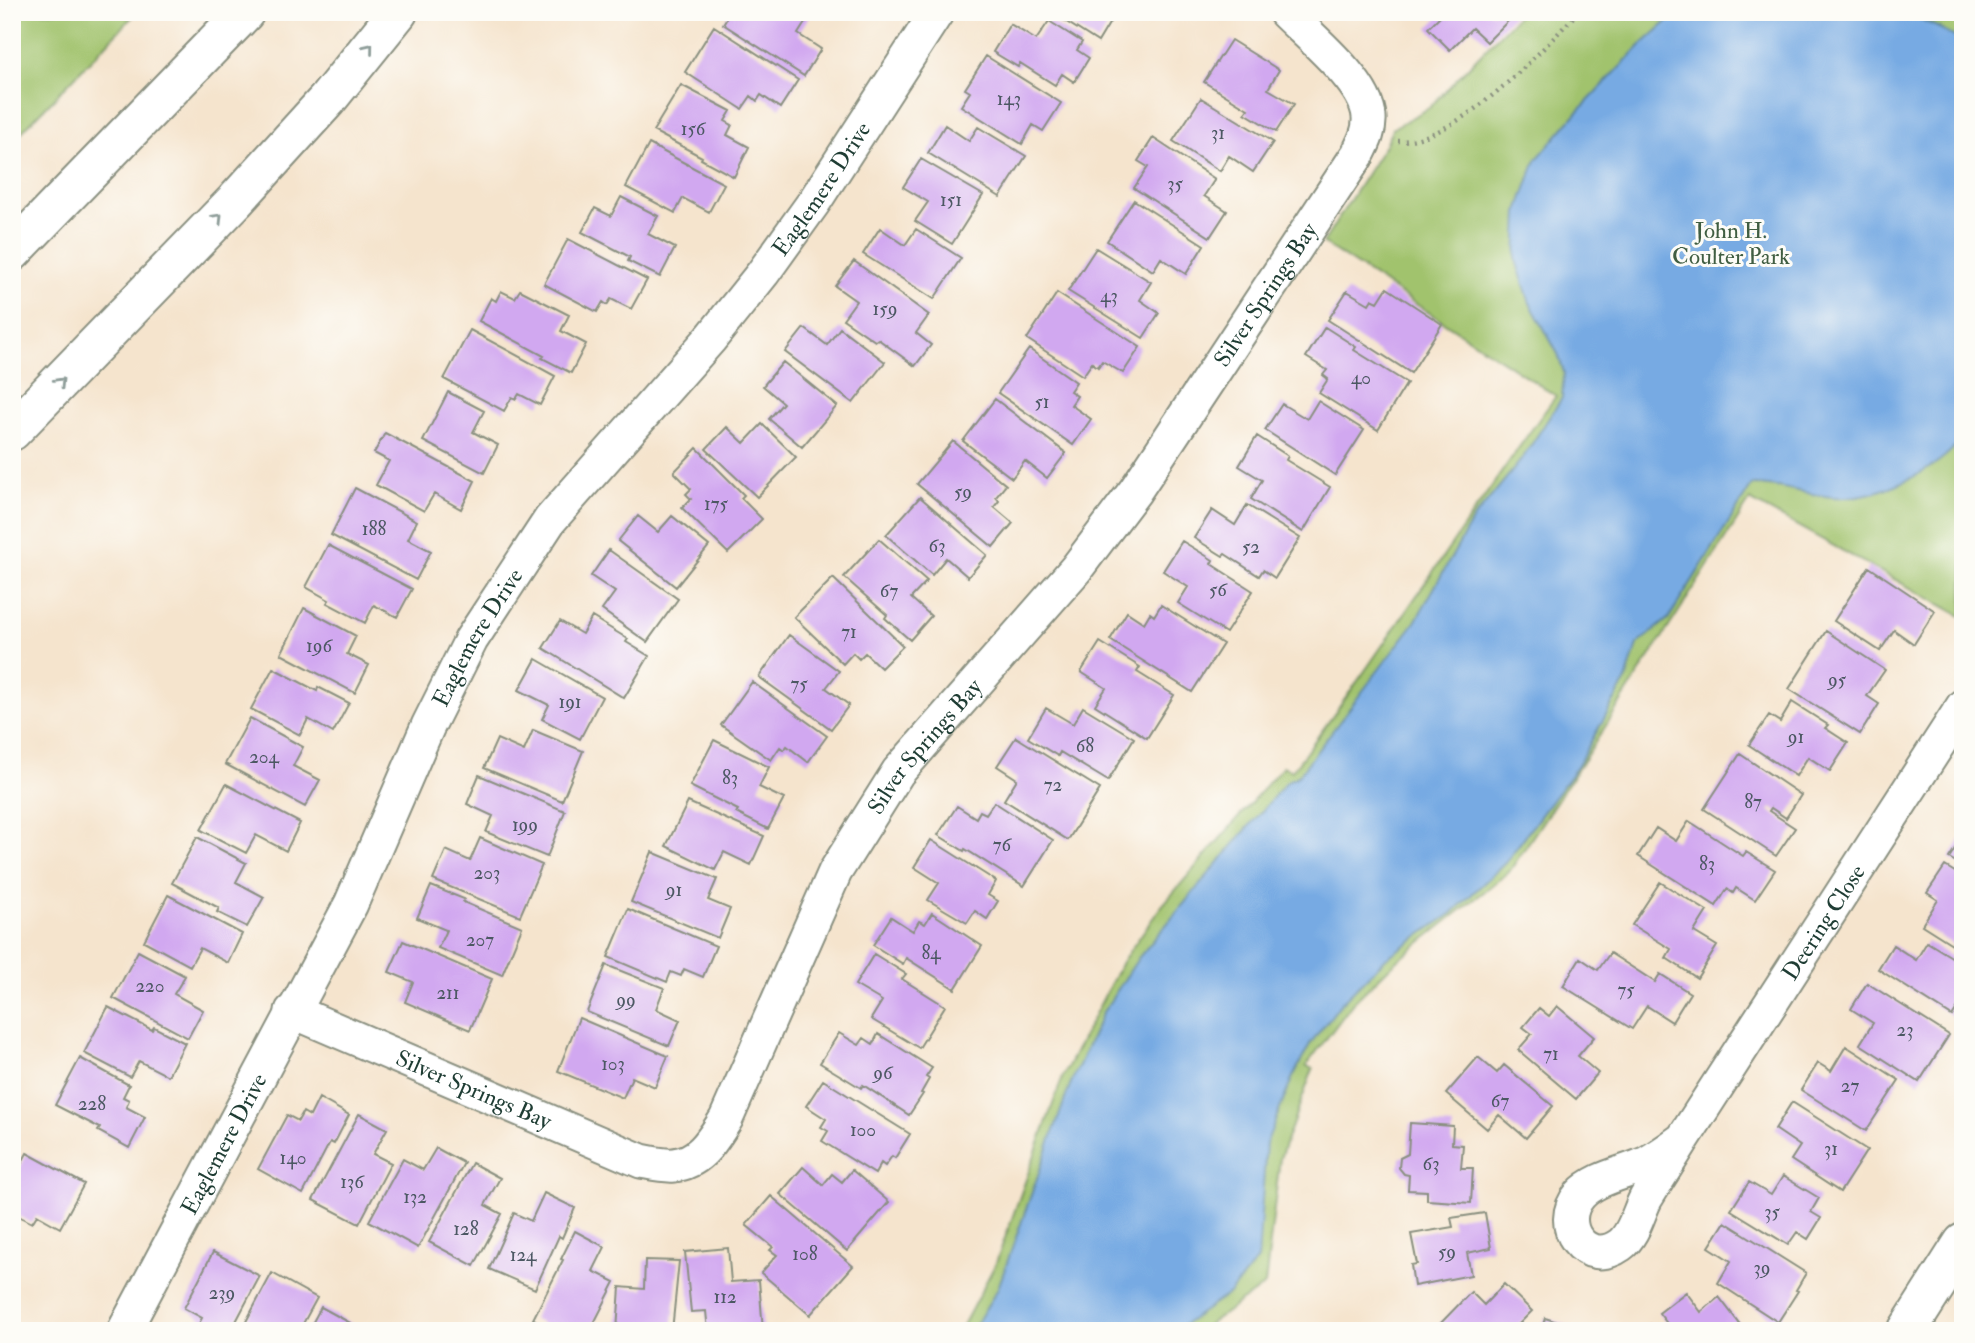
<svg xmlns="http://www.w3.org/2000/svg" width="1975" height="1343" viewBox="0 0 1975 1343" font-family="'IM FELL Double Pica',serif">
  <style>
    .green { fill: #a1c36d; stroke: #608050; stroke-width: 2 }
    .water { fill: #77aae3; stroke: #4b748c; stroke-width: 2 }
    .building { fill: #d1a8f0 }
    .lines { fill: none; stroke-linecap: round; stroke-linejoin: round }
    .street-casing { stroke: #8a9080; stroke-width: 37 }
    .secondary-casing { stroke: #8a9080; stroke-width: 42 }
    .primary-casing { stroke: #8a9080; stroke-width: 42 }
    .path { stroke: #8a9080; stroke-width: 4.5; stroke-dasharray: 2 5; stroke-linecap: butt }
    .street { stroke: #fff; stroke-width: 33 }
    .secondary { stroke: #fff; stroke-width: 38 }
    .primary { stroke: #fff; stroke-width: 38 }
    .oneway { stroke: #8f9e9a }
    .labels { text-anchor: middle; stroke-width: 6; stroke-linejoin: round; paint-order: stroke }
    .number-label { font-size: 19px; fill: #4c5863 }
    .street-label { font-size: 23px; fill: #1f3d34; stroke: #fdfcf7 }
    .park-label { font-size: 23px; fill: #405e42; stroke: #fdfcf7 }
  </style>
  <rect width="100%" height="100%" fill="#fdfcf7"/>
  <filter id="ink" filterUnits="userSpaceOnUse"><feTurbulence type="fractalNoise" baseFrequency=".0143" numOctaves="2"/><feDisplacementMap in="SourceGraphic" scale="14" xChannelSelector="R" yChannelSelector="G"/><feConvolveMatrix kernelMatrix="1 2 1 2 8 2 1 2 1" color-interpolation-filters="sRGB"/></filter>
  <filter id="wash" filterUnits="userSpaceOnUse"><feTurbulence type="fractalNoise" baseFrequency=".00686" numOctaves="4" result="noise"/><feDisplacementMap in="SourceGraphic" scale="28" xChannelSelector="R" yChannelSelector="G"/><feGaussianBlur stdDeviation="1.57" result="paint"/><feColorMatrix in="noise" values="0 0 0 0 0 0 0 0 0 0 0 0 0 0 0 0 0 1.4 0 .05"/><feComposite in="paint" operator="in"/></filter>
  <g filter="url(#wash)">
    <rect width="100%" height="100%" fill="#f5e4cd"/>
    <path class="green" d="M12,12H137L12,142Z
      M1521,12H1963V617L1750,500L1591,749L1509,872L1394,963L1353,1003L1306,1066L1313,1069L1280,1158L1265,1285L1199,1331H960L996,1263L1063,1076L1122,962L1160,908L1283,766L1292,771C1385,649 1465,519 1556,396L1323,243L1385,145L1393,128L1429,108Z"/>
    <path class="water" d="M1678,12H1906L1939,28L1963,42V437C1938,472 1875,500 1833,497C1805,495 1780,484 1752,485L1669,618L1637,645L1626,680L1576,768L1505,863L1451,914L1386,958L1342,1002L1310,1044L1292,1079L1266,1144L1258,1259L1230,1293L1175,1331H972L998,1288L1070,1085L1103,1012L1139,957L1287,781L1298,776L1415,622L1473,519L1522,459L1562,398L1564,373L1558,354L1530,303L1516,260L1518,211L1536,160L1573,117L1640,46Z"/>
    <g id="blocks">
      <path class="building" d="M730,12H806L810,15L798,34L821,49L804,76L723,24Z
        M1051,12H1116L1098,42Z
        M1444,12H1517L1487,42L1472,28L1450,50L1428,28Z
        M1049,21L1082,42L1077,50L1089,58L1074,82L1062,74L1055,85L1020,63L1018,67L993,52L1010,24L1036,40Z
        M714,26L798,80L780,108L761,95L757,101L751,96L742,109L685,72Z
        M1231,40L1279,70L1268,89L1294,104L1276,132L1245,113L1248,109L1204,82Z
        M986,56L1061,103L1043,131L1033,125L1022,144L961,106L970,92L965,89Z
        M681,85L731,111L725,121L732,125L727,135L749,147L734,177L701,159L702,157L653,131Z
        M1201,98L1273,142L1253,172L1229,156L1220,171L1173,141Z
        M945,125L969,141L978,127L1026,156L1000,197L928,153Z
        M1153,138L1215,179L1204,196L1227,211L1210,237L1134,188L1148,167L1138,161Z
        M649,144L724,184L709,212L683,198L675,213L626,187Z
        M921,159L983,195L952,244L915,221L928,202L903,187Z
        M621,197L658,216L648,234L675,248L660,277L628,261L630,257L582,232L595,208L611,216Z
        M1134,200L1204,245L1186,274L1161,258L1153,271L1107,241Z
        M880,228L905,245L916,229L961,258L934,299L863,254Z
        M568,239L647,280L631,309L611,299L607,305L603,302L597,312L544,284Z
        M1096,248L1151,282L1140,300L1159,313L1143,338L1068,291Z
        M854,261L929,315L916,333L931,345L915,366L878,339L875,341L843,319L856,301L835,286Z
        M1387,288L1442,324L1411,373L1328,320L1347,291L1369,304L1372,299L1378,302Z
        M520,290L569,315L561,331L586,344L571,373L542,358L544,356L479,321L491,298L496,301L501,291L515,298Z
        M1057,293L1140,347L1123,373L1102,361L1098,367L1092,363L1083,376L1027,339Z
        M1325,327L1356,347L1354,350L1407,383L1378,430L1319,393L1328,379L1323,375L1327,370L1306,357Z
        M804,328L827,345L840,328L885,362L853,403L785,352Z
        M470,330L555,376L540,405L519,394L516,399L512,397L504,411L444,379Z
        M1029,349L1076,382L1070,391L1077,396L1071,405L1091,419L1073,445L998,393Z
        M783,362L837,406L802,447L769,419L783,403L763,386Z
        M448,392L484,411L473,432L498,445L484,473L423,441Z
        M995,399L1066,453L1047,478L1025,461L1012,478L963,441Z
        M1318,401L1364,430L1335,475L1265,430L1282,404L1307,419Z
        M762,424L796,457L757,497L706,449L727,427L744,443Z
        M385,433L475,481L461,509L434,494L424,511L376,485L389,461L374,453Z
        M1257,436L1288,456L1286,460L1330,487L1303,532L1251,499L1262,480L1239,466Z
        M953,441L1006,485L996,497L999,501L994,507L1013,523L993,547L917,484Z
        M697,448L744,495L741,498L762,519L728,553L682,508L691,499L686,494L691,489L674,472Z
        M355,488L417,521L408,539L431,551L416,580L331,535Z
        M920,497L987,555L968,577L946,558L932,575L886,535Z
        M1247,505L1300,538L1275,578L1263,570L1259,576L1225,554L1223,556L1194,538L1212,510L1235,525Z
        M638,516L658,532L672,516L709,546L676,587L618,541Z
        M879,539L927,581L911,598L931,616L910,640L885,618L887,615L844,577Z
        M1182,541L1213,560L1211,564L1253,591L1226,633L1178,603L1188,587L1163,571Z
        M328,545L412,589L397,617L374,605L365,623L327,603L329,600L306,587Z
        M609,550L678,599L647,642L602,610L615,592L591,576Z
        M1869,567L1935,611L1914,644L1894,630L1880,651L1834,621Z
        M833,578L903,646L881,668L865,653L859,659L853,653L843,664L794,617Z
        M1161,605L1223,644L1192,692L1110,640L1127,612L1144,623L1150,613L1154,616Z
        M304,608L356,636L347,654L369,665L355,693L281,654Z
        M592,617L628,639L626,642L649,656L624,698L543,648L560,621L582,634Z
        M1826,631L1885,670L1867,696L1879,704L1860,734L1789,689Z
        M789,635L839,671L826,688L849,705L831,729L759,677Z
        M1100,642L1140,667L1137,672L1174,695L1147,738L1095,705L1106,688L1081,672Z
        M536,659L602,697L580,739L542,719L549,705L519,690Z
        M273,668L317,691L318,687L349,703L333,733L308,719L300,735L251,709Z
        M752,682L827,736L808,762L787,746L784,750L780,747L771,760L721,725Z
        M1792,702L1828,725L1825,728L1848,743L1830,771L1808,757L1796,776L1749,745L1769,715L1780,722Z
        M1083,707L1134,738L1108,781L1060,752L1058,756L1028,738L1046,708L1073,724Z
        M250,718L303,747L293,766L320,780L305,807L225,764Z
        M533,730L583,751L562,801L484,768L497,739L524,751Z
        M1016,737L1100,789L1068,840L1004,800L1017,779L997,766Z
        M714,740L769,767L759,787L784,799L768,829L736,813L738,810L690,786Z
        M1740,754L1801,795L1786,818L1771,808L1769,811L1795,828L1776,856L1704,809Z
        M479,775L565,811L547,857L486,832L493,816L467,804Z
        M226,784L300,823L286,851L256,835L246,853L201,830Z
        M688,802L764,836L751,865L724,852L715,870L666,846Z
        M994,802L1053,840L1024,886L965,849L964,851L938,835L957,806L976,818L980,811L986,814Z
        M1689,821L1743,856L1746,852L1775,870L1755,900L1736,888L1733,893L1727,889L1716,906L1638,856L1656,828L1676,841Z
        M1963,836V866L1949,858Z
        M197,837L246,863L236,882L264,897L247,927L217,912L219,908L172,883Z
        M480,838L542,865L520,916L433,880L446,850L470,861Z
        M931,840L996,881L988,895L998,901L987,919L975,911L967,923L928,900L939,883L914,867Z
        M652,852L717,879L708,900L730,909L718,938L631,902Z
        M1945,866L1963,877V951L1922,925L1938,900L1927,893Z
        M1660,882L1707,911L1694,932L1717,946L1697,978L1666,958L1671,949L1632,925Z
        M431,886L464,899L463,902L522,927L502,975L438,948L446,930L417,918Z
        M168,895L242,934L228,963L200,948L190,966L144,941Z
        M628,909L716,946L703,977L684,969L681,976L671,972L667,982L608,957Z
        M932,913L982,946L955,989L906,958L903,964L873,945L891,917L913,931L919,921L925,924Z
        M403,941L492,979L470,1030L405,1002L413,982L389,972Z
        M1927,942L1963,964V999L1952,1016L1878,969L1893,945L1916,960Z
        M138,951L185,976L174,994L203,1010L188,1038L113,998Z
        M1610,953L1655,982L1660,974L1690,993L1672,1022L1647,1006L1632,1029L1563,986L1580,958L1598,970Z
        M874,954L906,974L902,979L945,1006L919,1048L871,1019L882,1001L855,985Z
        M606,965L664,988L656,1009L680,1020L669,1046L587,1012Z
        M1867,983L1949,1035L1919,1082L1860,1044L1873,1023L1851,1009Z
        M1557,1006L1594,1037L1578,1056L1598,1073L1576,1099L1518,1050L1532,1034L1523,1027L1539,1008L1549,1016Z
        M108,1007L152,1030L154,1027L185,1043L168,1076L139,1061L130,1077L84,1053Z
        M579,1018L668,1056L655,1087L632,1077L623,1098L558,1071Z
        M839,1033L859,1045L864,1038L873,1044L878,1034L932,1068L926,1077L929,1079L921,1093L923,1094L909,1115L863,1085L861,1088L820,1063Z
        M1846,1046L1899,1080L1866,1131L1801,1090L1818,1063L1831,1071Z
        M1478,1057L1497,1073L1504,1065L1553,1106L1526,1138L1499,1115L1487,1129L1446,1094Z
        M80,1058L129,1085L123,1097L129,1100L126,1107L145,1117L129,1148L98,1131L100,1128L55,1105Z
        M823,1080L910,1134L895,1158L892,1156L885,1166L881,1163L875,1174L822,1141L828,1131L821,1127L826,1119L806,1106Z
        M319,1098L349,1115L334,1144L330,1142L303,1194L258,1169L287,1115L298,1121L303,1112L310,1116Z
        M1792,1102L1867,1150L1840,1192L1791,1160L1800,1146L1775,1129Z
        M359,1114L387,1129L373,1154L391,1163L359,1224L313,1200Z
        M1410,1123L1453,1126L1452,1144L1463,1145L1461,1168H1473L1471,1203L1427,1200V1191L1408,1190L1409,1175L1404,1174L1399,1168L1400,1158L1408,1154Z
        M436,1148L464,1163L418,1248L369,1221L403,1159L423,1170Z
        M27,1153L84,1184L60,1228L37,1215L32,1223L12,1213V1181Z
        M472,1163L500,1178L485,1205L502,1214L474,1266L429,1242Z
        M803,1167L823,1185L832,1174L842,1182L852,1170L889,1202L847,1251L780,1194Z
        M1783,1176L1819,1198L1811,1212L1821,1218L1808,1239L1797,1232L1788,1245L1731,1210L1749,1182L1771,1195Z
        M544,1193L575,1208L562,1238L559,1236L535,1289L489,1269L514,1213L531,1221Z
        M771,1196L853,1266L810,1315L761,1273L777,1255L770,1250L773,1247L746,1225Z
        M1485,1213L1491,1248L1467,1253L1471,1275L1414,1286L1411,1265L1417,1264L1411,1234L1453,1227L1451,1218Z
        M1725,1222L1806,1273L1796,1290L1798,1291L1778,1322L1718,1283L1731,1261L1709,1247Z
        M575,1231L605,1247L593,1271L615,1282L590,1331H556L533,1319L563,1260L561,1259Z
        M728,1248L731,1282L759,1280L763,1331H708L706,1311L691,1312L685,1252Z
        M213,1252L260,1276L231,1331H195L202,1318L184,1308Z
        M645,1260L679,1261L672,1331H617L620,1287L644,1289Z
        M272,1273L317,1298L299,1331H241Z
        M1504,1284L1532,1311L1512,1331H1433L1471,1292L1484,1305Z
        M1686,1292L1701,1312L1719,1297L1745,1331H1673L1659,1313Z
        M321,1307L365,1331H308Z
        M1545,1318L1576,1328L1575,1331H1541Z
        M1650,1324L1651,1331H1624L1623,1330Z"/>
    </g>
  </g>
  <g filter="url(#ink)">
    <use href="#blocks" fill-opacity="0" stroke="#8a9080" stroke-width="2"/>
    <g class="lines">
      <defs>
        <g id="street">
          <path id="s1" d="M292,1011L641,1161C652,1163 664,1166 674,1165C701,1162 713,1139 726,1119L835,872L898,772L1076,569L1135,491L1358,154C1364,142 1370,131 1369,117C1367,83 1310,37 1285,12"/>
          <path id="s2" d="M1683,1139C1672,1147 1660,1156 1647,1163C1627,1173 1596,1177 1580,1195C1554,1225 1586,1269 1620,1245C1634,1235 1638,1213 1646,1198C1658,1178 1671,1159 1683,1139L1963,706"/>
          <path id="s3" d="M124,1331L351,904L428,726L471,640L550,520L711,338L763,273L814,202L937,12"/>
        </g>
        <path id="secondary" d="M1907,1331L1963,1243"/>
        <path id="primary" d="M12,252L245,12
          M12,431L235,201L327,100L398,12"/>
      </defs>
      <use href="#street" class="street-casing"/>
      <use href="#secondary" class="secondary-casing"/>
      <use href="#primary" class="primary-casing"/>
      <path class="path" d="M1398,141C1458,142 1539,54 1578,12"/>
      <use href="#street" class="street"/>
      <use href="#secondary" class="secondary"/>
      <use href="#primary" class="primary"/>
    </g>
    <defs><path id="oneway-chevron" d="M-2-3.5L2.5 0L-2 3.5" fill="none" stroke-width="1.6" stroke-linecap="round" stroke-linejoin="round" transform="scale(1.75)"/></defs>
    <g class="oneway">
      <use href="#oneway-chevron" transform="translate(369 48) rotate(-51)"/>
      <use href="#oneway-chevron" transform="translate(218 218) rotate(-46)"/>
      <use href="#oneway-chevron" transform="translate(60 382) rotate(-46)"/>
    </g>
  </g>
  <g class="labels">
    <g class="number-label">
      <text x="1009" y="105">143</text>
      <text x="693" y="135">156</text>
      <text x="1218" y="139">31</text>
      <text x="1175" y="190">35</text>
      <text x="951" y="206">151</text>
      <text x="1109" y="302">43</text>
      <text x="885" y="315">159</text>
      <text x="1361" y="384">40</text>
      <text x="1042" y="408">51</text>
      <text x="963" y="498">59</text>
      <text x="716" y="510">175</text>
      <text x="374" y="535">188</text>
      <text x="937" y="552">63</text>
      <text x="1251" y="553">52</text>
      <text x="1218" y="596">56</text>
      <text x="889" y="597">67</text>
      <text x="849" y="638">71</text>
      <text x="319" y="652">196</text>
      <text x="1837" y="686">95</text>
      <text x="799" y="690">75</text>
      <text x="570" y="708">191</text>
      <text x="1796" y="743">91</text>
      <text x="1085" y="752">68</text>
      <text x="264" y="763">204</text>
      <text x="730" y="784">83</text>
      <text x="1053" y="791">72</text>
      <text x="1753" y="808">87</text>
      <text x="525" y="831">199</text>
      <text x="1002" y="851">76</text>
      <text x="1707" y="870">83</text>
      <text x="487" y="879">203</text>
      <text x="674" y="896">91</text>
      <text x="480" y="946">207</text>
      <text x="931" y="959">84</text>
      <text x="150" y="992">220</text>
      <text x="1626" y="996">75</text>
      <text x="448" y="999">211</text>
      <text x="626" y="1006">99</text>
      <text x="1905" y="1036">23</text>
      <text x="1551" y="1060">71</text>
      <text x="613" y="1070">103</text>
      <text x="883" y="1079">96</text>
      <text x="1850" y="1092">27</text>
      <text x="1500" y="1107">67</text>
      <text x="92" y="1110">228</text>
      <text x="863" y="1136">100</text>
      <text x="1831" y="1155">31</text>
      <text x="293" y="1164">140</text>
      <text x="1431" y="1170">63</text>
      <text x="352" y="1188">136</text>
      <text x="415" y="1203">132</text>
      <text x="1772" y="1218">35</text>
      <text x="466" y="1235">128</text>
      <text x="1447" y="1258">59</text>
      <text x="805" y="1260">108</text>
      <text x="523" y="1261">124</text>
      <text x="1762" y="1274">39</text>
      <text x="222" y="1299">239</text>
      <text x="725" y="1303">112</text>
    </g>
    <g class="street-label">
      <text dy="8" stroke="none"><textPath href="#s3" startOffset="1346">Eaglemere Drive</textPath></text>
      <text dy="8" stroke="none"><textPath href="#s1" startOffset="1477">Silver Springs Bay</textPath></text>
      <text dy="8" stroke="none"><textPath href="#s3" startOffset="779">Eaglemere Drive</textPath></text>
      <text dy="8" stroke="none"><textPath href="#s1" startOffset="910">Silver Springs Bay</textPath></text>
      <text dy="8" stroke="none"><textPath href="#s2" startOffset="597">Deering Close</textPath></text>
      <text dy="8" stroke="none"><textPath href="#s1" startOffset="198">Silver Springs Bay</textPath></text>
      <text dy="8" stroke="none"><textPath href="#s3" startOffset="212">Eaglemere Drive</textPath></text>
    </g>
    <g class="park-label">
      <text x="1731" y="238">John H.<tspan x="1731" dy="26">Coulter Park</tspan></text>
    </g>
  </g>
  <rect width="1975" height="1343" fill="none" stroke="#fdfcf7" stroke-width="42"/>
</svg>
